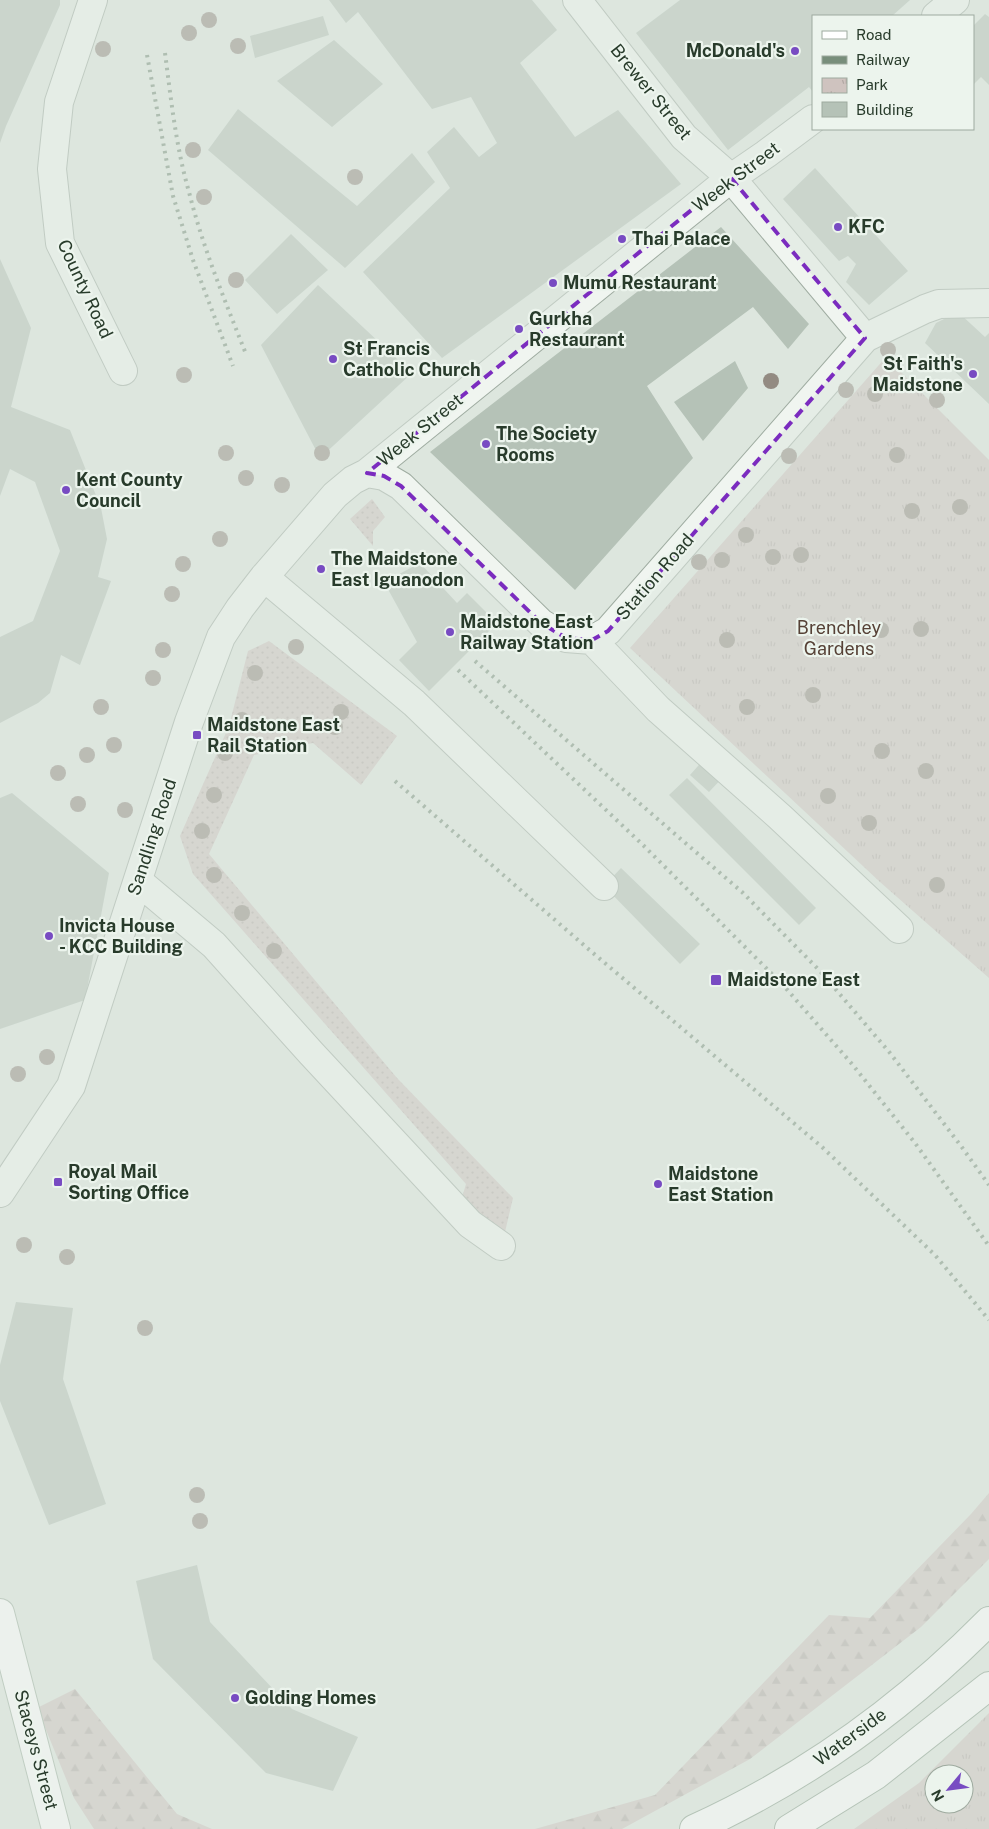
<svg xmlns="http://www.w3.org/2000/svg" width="989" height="1829" viewBox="0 0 989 1829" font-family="'Public Sans',sans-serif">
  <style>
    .grass { fill: url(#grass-dots) }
    .forest { fill: url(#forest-firs) }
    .park { fill: url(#park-tufts); fill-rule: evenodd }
    .building { fill: #b5c2b7 }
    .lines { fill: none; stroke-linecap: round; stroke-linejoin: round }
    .minor-casing { stroke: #9faca1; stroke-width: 30 }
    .major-casing { stroke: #9eb0a0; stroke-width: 30 }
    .highway-casing { stroke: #869b89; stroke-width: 30 }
    .minor { stroke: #f0f5f0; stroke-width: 28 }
    .major { stroke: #fff; stroke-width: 28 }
    .highway { stroke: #fff; stroke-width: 28 }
    .rail { stroke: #788e7b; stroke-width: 4; stroke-dasharray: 2.5 5; stroke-linecap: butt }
    .tree { fill: #938b82 }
    .marked { fill: none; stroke: #7b2cbf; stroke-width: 4; stroke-dasharray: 10 6; stroke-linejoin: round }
    .poi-dot { fill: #784bc2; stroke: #ecf4ed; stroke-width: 2 }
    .labels { text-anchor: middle; stroke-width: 4.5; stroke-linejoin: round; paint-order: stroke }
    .poi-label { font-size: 18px; font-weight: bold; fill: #283b2b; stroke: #ecf4ed; text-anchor: start }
    .street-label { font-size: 18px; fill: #283b2b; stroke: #ecf4ed }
    .park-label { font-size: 18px; fill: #564136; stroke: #ecf4ed }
  </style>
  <defs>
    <pattern id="grass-dots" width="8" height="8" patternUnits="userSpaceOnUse" patternTransform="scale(1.25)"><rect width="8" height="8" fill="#cfc3bf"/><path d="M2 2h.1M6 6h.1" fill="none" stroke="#b2a8a4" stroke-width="1.8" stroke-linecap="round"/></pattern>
    <pattern id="forest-firs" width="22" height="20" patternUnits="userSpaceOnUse" patternTransform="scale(1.25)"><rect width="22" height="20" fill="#cfc3bf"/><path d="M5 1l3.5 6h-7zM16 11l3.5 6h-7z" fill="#b2a8a4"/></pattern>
    <pattern id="park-tufts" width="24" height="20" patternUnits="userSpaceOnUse" patternTransform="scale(1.25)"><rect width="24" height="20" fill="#cfc3bf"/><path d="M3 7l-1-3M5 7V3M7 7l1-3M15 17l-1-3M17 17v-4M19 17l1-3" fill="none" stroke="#b2a8a4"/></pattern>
  </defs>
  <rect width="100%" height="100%" fill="#dde6de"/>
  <path class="grass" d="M372,499L385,517L373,531V546L350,519Z
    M269,641L397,736L361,785L313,743L254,755L209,854L397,1078L513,1198L504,1236L461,1201L466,1184L193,874L180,836L229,726L248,651Z"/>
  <path class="forest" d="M989,1493V1559L921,1627L750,1759L622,1829H535L655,1795L829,1615L870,1618L971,1514Z
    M75,1689L177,1814L212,1829H94L74,1798L37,1708Z"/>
  <path class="park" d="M886,357L989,460V978L880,882L630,648Z
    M989,1713V1829H854L919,1783ZM934,1774H964V1804H934Z"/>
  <path class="building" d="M0,0H60V5L6,126L0,143Z
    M329,0H532L557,30L520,63L575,137L618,110L681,184L442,358L363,272L450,188L427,152L454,127L479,157L497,143L471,97L432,109L358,12L346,23Z
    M680,0H910L892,16H813V92L809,87L728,150L636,33Z
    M985,14L989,17V85L981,77L973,85V26Z
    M323,16L329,35L255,58L250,36Z
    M334,40L383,84L332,127L277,81Z
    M238,109L357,206L412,153L435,182L345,268L208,150Z
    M815,168L908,271L869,305L846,282L856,264L848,256L839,261L783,199Z
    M721,227L809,324L788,349L753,307L647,386L693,458L575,590L430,452Z
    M291,234L328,270L277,314L245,280Z
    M0,259L31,328L11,407L70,430L101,508L107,539L98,577L111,581L80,665L61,655L50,693L38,703L0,723V637L33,621L60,551L35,482L10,469L0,496Z
    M318,285L412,373L320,458L261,345Z
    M958,312L985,337L989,333V404L925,343L936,323Z
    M735,361L748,388L703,441L674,402Z
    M420,563L457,603L467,593L497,623L429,691L399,660L417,642L384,582Z
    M706,757L726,774L709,792L690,775Z
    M687,778L816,908L799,925L669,795Z
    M12,793L109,873L85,1000L0,1029V798Z
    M621,868L700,944L680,964L604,886Z
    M16,1302L73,1308L63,1379L106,1504L49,1525L0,1401V1365Z
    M197,1565L210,1622L292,1709L358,1737L333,1791L266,1773L153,1659L136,1581Z"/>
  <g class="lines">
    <defs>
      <path id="minor" d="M93,0L59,102L52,169L60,243L123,371
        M577,0L684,137L731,178L865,338
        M936,16L955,0
        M367,473L384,476L401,486L541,623L566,638L592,640L608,631L865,338L925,309L939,304L989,303
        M264,577L414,703L604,886
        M592,640L658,709L780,817L899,929
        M138,881L214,945L311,1053L470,1224L501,1246
        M0,1193L71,1086L189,722L221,637L240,608L264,577L335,495L353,480L367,473L731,178L766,154L813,119"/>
      <path id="major" d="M0,1613L56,1829"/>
      <path id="highway" d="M694,1829C804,1779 904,1707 989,1621
        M789,1829L876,1775L989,1686"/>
    </defs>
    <use href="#minor" class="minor-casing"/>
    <use href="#major" class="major-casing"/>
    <use href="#highway" class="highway-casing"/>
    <use href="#minor" class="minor"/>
    <use href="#major" class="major"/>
    <use href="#highway" class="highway"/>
    <path class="rail" d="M165,53C171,99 176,147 189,192C203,248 225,301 246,354
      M147,55L173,196L193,260L233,366
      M475,661L742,892L820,971L890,1053L961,1146L989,1185
      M458,670L643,845L783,985L852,1064L915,1143L989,1246
      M395,781L593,953L822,1147L935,1255L989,1320"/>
  </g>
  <g class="tree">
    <circle cx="209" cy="20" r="8"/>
    <circle cx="189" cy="33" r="8"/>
    <circle cx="238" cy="46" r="8"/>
    <circle cx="103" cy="49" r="8"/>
    <circle cx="193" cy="150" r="8"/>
    <circle cx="355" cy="177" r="8"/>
    <circle cx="204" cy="197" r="8"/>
    <circle cx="236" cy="280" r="8"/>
    <circle cx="888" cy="350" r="8"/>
    <circle cx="184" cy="375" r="8"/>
    <circle cx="771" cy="381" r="8"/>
    <circle cx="846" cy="390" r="8"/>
    <circle cx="875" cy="394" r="8"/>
    <circle cx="937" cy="400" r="8"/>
    <circle cx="226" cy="453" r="8"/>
    <circle cx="322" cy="453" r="8"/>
    <circle cx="897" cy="455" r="8"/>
    <circle cx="789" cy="456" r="8"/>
    <circle cx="246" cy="478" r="8"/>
    <circle cx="282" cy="485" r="8"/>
    <circle cx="960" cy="507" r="8"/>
    <circle cx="912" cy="511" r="8"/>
    <circle cx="746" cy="535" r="8"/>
    <circle cx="220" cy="539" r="8"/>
    <circle cx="801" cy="555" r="8"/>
    <circle cx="773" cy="557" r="8"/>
    <circle cx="722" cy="560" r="8"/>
    <circle cx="699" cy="562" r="8"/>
    <circle cx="183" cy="564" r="8"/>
    <circle cx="172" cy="594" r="8"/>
    <circle cx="921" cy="629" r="8"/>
    <circle cx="881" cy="630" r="8"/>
    <circle cx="727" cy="640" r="8"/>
    <circle cx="296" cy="647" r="8"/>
    <circle cx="163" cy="650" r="8"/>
    <circle cx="255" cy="673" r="8"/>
    <circle cx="153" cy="678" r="8"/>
    <circle cx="813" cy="695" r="8"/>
    <circle cx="101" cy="707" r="8"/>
    <circle cx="747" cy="707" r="8"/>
    <circle cx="341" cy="712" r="8"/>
    <circle cx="242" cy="720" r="8"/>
    <circle cx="335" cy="727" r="8"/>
    <circle cx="114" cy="745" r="8"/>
    <circle cx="882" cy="751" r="8"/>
    <circle cx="225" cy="753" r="8"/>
    <circle cx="87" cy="755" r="8"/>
    <circle cx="926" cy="771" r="8"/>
    <circle cx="58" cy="773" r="8"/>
    <circle cx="214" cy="795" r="8"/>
    <circle cx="828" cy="796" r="8"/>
    <circle cx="78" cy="804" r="8"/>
    <circle cx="125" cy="810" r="8"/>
    <circle cx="869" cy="823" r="8"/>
    <circle cx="202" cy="831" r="8"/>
    <circle cx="214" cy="875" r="8"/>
    <circle cx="937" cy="885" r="8"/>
    <circle cx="242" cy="913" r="8"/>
    <circle cx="274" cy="951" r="8"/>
    <circle cx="47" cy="1057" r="8"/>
    <circle cx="18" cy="1074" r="8"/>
    <circle cx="24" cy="1245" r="8"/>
    <circle cx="67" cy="1257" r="8"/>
    <circle cx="145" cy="1328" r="8"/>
    <circle cx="197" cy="1495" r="8"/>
    <circle cx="200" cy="1521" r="8"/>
  </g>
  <path d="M0 0H989V1829H0ZM731,178L865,338L608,631L592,640L566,638L541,623L401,486L384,476L367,473Z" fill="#dde6de" fill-opacity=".55" fill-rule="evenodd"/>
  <path class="marked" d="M731,178L865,338L608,631L592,640L566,638L541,623L401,486L384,476L367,473Z"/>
  <g class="poi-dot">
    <circle cx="795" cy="51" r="5"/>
    <circle cx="838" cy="227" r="5"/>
    <circle cx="622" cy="239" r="5"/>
    <circle cx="553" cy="283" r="5"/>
    <circle cx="519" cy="329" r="5"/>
    <circle cx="333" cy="359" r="5"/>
    <circle cx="973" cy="374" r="5"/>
    <circle cx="486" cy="444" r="5"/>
    <circle cx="66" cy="490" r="5"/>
    <circle cx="321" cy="569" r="5"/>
    <circle cx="450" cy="632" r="5"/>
    <rect x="192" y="730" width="10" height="10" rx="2.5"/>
    <circle cx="49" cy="936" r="5"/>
    <rect x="710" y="974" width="12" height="12" rx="2.5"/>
    <rect x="53" y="1177" width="10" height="10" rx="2.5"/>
    <circle cx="658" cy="1184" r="5"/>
    <circle cx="235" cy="1698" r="5"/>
  </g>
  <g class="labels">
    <g class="poi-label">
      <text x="785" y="57" text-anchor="end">McDonald's</text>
      <text x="848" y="233">KFC</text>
      <text x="632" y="245">Thai Palace</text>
      <text x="563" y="289">Mumu Restaurant</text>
      <text x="529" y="325">Gurkha<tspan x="529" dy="21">Restaurant</tspan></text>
      <text x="343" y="355">St Francis<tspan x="343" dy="21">Catholic Church</tspan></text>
      <text x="963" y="370" text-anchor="end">St Faith's<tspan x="963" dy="21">Maidstone</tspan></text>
      <text x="496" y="440">The Society<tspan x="496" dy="21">Rooms</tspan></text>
      <text x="76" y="486">Kent County<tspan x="76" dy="21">Council</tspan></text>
      <text x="331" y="565">The Maidstone<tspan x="331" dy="21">East Iguanodon</tspan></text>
      <text x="460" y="628">Maidstone East<tspan x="460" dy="21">Railway Station</tspan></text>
      <text x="207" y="731">Maidstone East<tspan x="207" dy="21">Rail Station</tspan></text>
      <text x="59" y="932">Invicta House<tspan x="59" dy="21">- KCC Building</tspan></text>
      <text x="727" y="986">Maidstone East</text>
      <text x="68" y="1178">Royal Mail<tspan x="68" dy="21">Sorting Office</tspan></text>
      <text x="668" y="1180">Maidstone<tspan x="668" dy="21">East Station</tspan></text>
      <text x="245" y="1704">Golding Homes</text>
    </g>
    <g class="street-label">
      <text transform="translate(651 92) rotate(51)" y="6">Brewer Street</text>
      <text transform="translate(736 177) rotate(-37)" y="6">Week Street</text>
      <text transform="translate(85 289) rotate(65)" y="6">County Road</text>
      <text transform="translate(420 430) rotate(-39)" y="6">Week Street</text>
      <text transform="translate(655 577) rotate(-49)" y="6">Station Road</text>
      <text transform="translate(152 837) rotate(-72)" y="6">Sandling Road</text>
      <text transform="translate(850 1737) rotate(-36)" y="6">Waterside</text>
      <text transform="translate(36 1750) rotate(75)" y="6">Staceys Street</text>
    </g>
    <g class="park-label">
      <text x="839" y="634">Brenchley<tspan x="839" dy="21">Gardens</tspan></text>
    </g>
  </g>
  <rect x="812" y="15" width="162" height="115" fill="#ecf4ed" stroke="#9eaa9f"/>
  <rect x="822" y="31" width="25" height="8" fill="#ffffff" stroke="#9eaa9f"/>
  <text x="856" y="40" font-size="15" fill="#283b2b">Road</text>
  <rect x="822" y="56" width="25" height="8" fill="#788e7b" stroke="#9eaa9f"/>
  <text x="856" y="65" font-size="15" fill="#283b2b">Railway</text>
  <rect x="822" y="78" width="25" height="15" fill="url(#park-tufts)" stroke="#9eaa9f"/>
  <text x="856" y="90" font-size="15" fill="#283b2b">Park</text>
  <rect x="822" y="102" width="25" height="15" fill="#b5c2b7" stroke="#9eaa9f"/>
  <text x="856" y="115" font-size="15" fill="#283b2b">Building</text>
  <g transform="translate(949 1789) rotate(241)"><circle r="24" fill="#ecf4ed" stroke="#9eaa9f"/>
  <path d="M0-4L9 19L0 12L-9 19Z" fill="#784bc2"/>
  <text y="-8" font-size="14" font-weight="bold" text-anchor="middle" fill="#283b2b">N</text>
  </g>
</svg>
